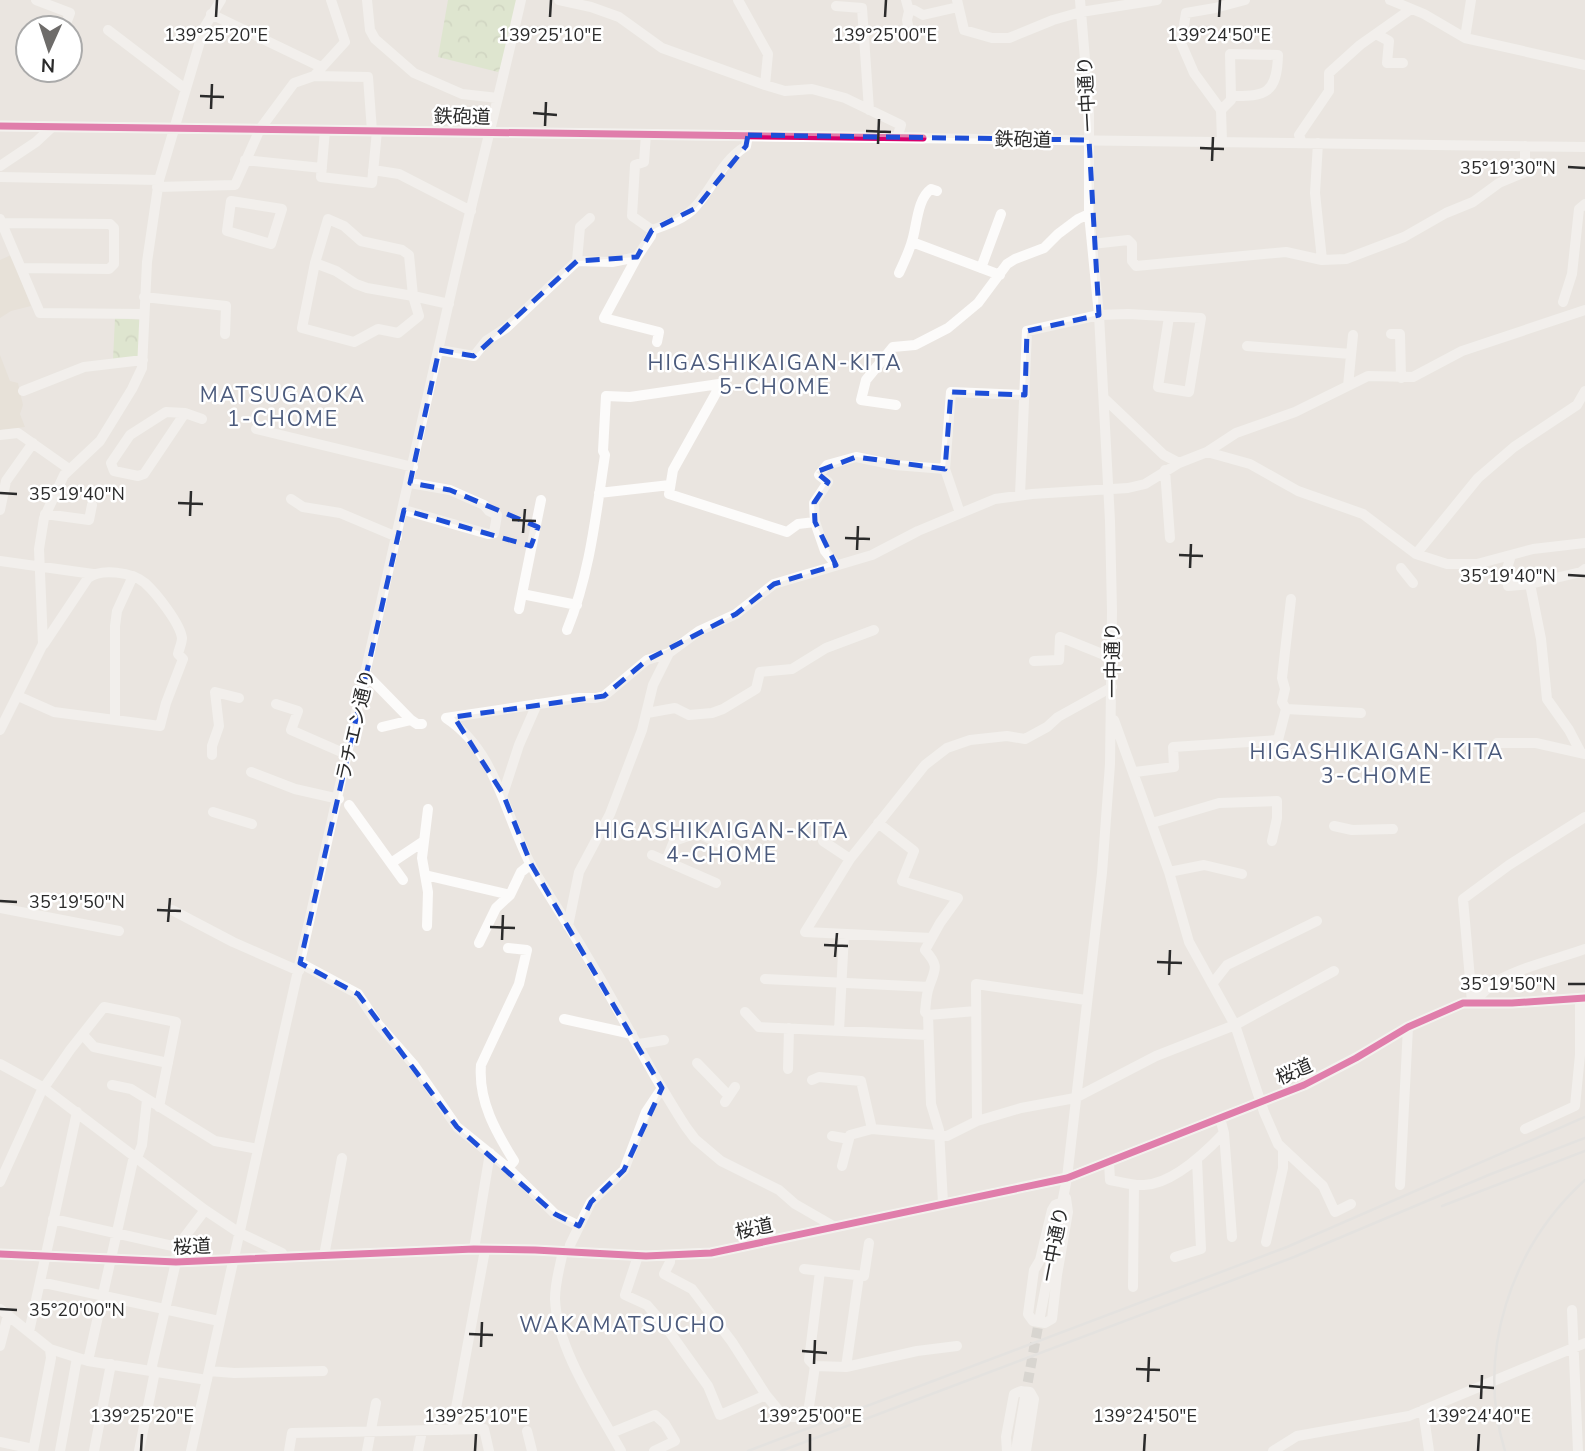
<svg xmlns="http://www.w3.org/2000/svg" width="1585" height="1451" viewBox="0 0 1585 1451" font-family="'Nunito Sans','Noto Sans JP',sans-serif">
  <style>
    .education { fill: #e4dbcf }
    .forest { fill: url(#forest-crowns) }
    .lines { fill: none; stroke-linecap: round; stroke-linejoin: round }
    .minor-tunnel { stroke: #c4c0bc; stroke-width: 10; stroke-dasharray: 10 5; stroke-linecap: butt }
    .minor { stroke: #fcfbfa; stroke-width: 10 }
    .rail { stroke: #deddde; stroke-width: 2.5 }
    .cycleway-casing { stroke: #fff; stroke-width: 11 }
    .cycleway { stroke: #d6006c; stroke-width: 7 }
    .marked { fill: none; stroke: #1d4ed8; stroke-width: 5; stroke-dasharray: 14 9; stroke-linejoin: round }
    .ticks { fill: none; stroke: #2b2b2b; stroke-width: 2.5 }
    .labels { text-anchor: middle; stroke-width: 5; stroke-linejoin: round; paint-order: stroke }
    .street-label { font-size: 19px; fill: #2b2b2b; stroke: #fff }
    .neighbourhood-label { font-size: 21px; letter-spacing: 2px; fill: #4b5a7c; stroke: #fff }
    .ticks-label { font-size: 18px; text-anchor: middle; fill: #2b2b2b; stroke: #fff; stroke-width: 5; stroke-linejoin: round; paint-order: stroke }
  </style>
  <defs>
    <pattern id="forest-crowns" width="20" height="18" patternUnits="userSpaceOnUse" patternTransform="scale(1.75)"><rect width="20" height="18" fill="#d1e4ba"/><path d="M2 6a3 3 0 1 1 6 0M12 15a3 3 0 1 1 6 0" fill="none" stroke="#b4c4a0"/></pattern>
  </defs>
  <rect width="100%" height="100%" fill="#eae5e0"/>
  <path class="education" d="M11,255L31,306L11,311L0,318V260Z
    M0,355L10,381L18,383L23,405L20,414L25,427L0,430Z"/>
  <path class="forest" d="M448,0H519L506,59L498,72L438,57Z
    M115,318L142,320L139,360H113Z"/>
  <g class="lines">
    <path class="minor-tunnel" d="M1025,1397L1040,1316"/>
    <path class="minor" d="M36,0L70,13L67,21
      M367,0L370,30L375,39L414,73L462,94L498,98
      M559,0L591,7L619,17L662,48L765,85L768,54L738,0
      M906,0L909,11
      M957,0L964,30L992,38H1009L1053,20L1081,12L1157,0
      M1390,0L1424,14L1465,38L1585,65
      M836,6L862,8L869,110
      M211,14L321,67
      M108,30L184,88
      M909,31L907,20L909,11L914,10L923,15L958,7
      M1376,34L1389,41L1387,63H1403
      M1465,38L1471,0
      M314,76L368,77L372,131
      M765,85L785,91L812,89L845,98L901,125L897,138
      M1221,110L1231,100V96C1266,97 1277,93 1278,55L1230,54L1231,96
      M0,126L1585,147
      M325,130L321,177L372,183L377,131
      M646,134L644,162L635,165L632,216L652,230C667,225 686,218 696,206C715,185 720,163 746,146L748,135
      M1222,142L1221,110L1194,73L1181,43L1186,13L1215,8L1245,0
      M1302,143L1299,135L1329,91V73L1360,45L1411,9
      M1318,143L1315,193L1322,260
      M245,160L322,168
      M0,166L36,142L52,127
      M373,170L399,174L471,211
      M0,177L159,180
      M157,187L235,185L260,129L294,83L314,76L345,42L331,0
      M231,201L282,209L271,244L227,231Z
      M0,219L40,313L143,314
      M2,223L110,224L114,228V264L109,269L21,268
      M912,242L1000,275
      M1092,244L1128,240L1132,244V261L1136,266L1286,252L1322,260L1346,259L1404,237L1446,213L1473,202L1499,183L1525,172V146
      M637,257L604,318L659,332L657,342
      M577,261L580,227L590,218
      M315,263L336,271L356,284L367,288L413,296L419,316L398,333L378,329L354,342L302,328L315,263L328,219L344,226L361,241L402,250L409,255L413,296L449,304
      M981,268L1001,214
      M899,273C904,262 909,252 912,241C917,226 917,199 931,189L937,191
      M144,297L226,306L225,334
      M1563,302L1572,274L1579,209L1585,204
      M1391,334H1400L1401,378
      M1247,346L1351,354
      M439,350L474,356L486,341L506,328L577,261L612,262L637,257L651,236L652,230
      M1348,386L1353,335
      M23,391L84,367L143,360
      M1104,398L1164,455L1179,463
      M896,405L861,400L866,380L893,347L915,345L948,328L978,303L1007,264L1015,259L1044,248L1058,234L1078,219L1089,214
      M185,413L144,474L138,476L114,471L111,463L130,435L166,412L185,413L202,419
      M256,429L413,467
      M0,435L18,433L69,469
      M1207,452L1236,433L1295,412L1368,376L1413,377L1462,351L1585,310
      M1165,470L1170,538
      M599,493L670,485
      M1020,495L1027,331L1099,315L1128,314L1201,318L1189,392L1158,387L1169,317
      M291,499L303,507L340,513L397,537
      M0,510L6,481L33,443
      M404,510L488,534L494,533L497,515L489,511L484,505L450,490L410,483
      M960,513L945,469L951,392L1025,395
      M45,514L89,520L92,505
      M815,522L814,503L828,482L819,475L827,465L856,457L895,465L945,469
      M1416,554L1478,478L1514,447L1577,405L1585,391
      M1511,555L1507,569L1508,586L1530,584L1541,639L1547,699L1569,730L1581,753
      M0,561L93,574
      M1401,568L1413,583
      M1530,584L1581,572L1585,569
      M522,594L577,605
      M519,609L541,500
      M567,630C590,574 596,514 605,455L603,451L606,396L630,397L719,384L716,393L673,470L669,494L787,532L798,524L815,522L825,551L836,565
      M44,644L88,578C101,568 132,572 145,583C156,593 180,623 182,638C182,643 179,649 178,654L183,659L166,703L160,726L115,720
      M1034,661L1059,660L1060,637L1112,658
      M366,674L411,720
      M18,696L54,712L115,720V626L117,611L133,576
      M276,704L298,711L291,730L348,755
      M1286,709L1361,713
      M647,713L675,708L689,715L712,713L723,709L756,689L760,672L792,669L826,648L874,630
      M446,718C497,751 505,817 532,867C549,896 568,924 585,953C620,1010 649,1071 686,1127L695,1139L721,1161L779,1190L795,1204L835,1227
      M446,718L579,698H596L604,696L647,660L669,653
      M1114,720L1169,872L1189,942L1235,1025L1264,1112L1278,1144L1323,1186L1335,1212L1351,1204
      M382,727L411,720L417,724H422
      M0,730L43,644L39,549L44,518L64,475L100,441L132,389L142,368L147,262L159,180L204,28L221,0
      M1497,743H1536L1585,754
      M212,755V746L219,726L215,692L239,698
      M251,772L295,789L339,799
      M1135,772L1174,767L1173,747L1278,740L1286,709L1282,702L1285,689L1282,678L1291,599
      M503,794L519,745L537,704
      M349,805L403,880
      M213,812L252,824
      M878,823L914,851L902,881L958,898L940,923L925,950C940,967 935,969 929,987C926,995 926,1004 925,1012L928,1015L931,1104L939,1130L943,1203
      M1152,823L1219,803L1277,801V818L1272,841
      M1334,826L1352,830L1393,829
      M823,841L850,859
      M652,855L716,883
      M666,861L674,841L697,833L735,850L740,860
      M391,863L424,841
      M1169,872L1204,865L1242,874
      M425,875L510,895
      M0,908L119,931
      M172,910L233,942L299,971
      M427,926L428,892L422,858L428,809
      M568,926L579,872L610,814L642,730L653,685L669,653L699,631L736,614L774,584L872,555L918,531L995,499L1032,494L1128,488L1145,484L1179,463L1207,452L1250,464L1298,491L1363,514L1416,554L1447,564H1477L1533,549L1585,543
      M931,938L805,932L850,859L925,765L947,748L970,740L1007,736L1025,739L1047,727L1058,717L1112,687
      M479,943L496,908L510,895L521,872L531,864
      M300,963L358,994L378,1024L414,1065L457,1127L508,1168L555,1214L579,1226
      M765,979L929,987
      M1212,984L1227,965L1317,921
      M1472,1002L1463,899L1509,865L1585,817
      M1473,1002C1482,995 1487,987 1497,981C1524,966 1557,959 1585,949
      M745,1012L759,1027L928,1035
      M928,1015L976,1011
      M564,1019L632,1034
      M839,1031L844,934
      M83,1035L94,1047L168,1063
      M639,1044L664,1040
      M697,1063L729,1096
      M0,1064L44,1088L205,1210L238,1232L282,1253L285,1258
      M788,1069L789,1028
      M812,1080L819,1077L861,1081L872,1129L947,1136L977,1121L1021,1108L1075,1098L1156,1056L1235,1025L1334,971
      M112,1085L131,1089L215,1141L258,1149
      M725,1102L735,1087
      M1220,1118L1224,1133L1232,1237
      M977,1121L976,984L1086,1000
      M1525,1129L1575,1106L1580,1055V998
      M832,1136L849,1139
      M137,1158L142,1145L147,1100
      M1109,1162L1110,1180C1121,1182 1133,1186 1144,1185C1173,1184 1205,1153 1224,1133
      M842,1166L850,1135L872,1129
      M508,1168L514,1161C496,1132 478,1101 481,1065L519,984L527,950L508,948
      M0,1182L41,1092L70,1050L104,1007L176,1022L159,1107
      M1400,1185L1408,1027
      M1063,1202L1055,1205L1052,1210L1040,1260L1034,1270L1028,1314L1033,1321L1045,1323L1052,1319L1057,1275L1068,1212L1066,1198
      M53,1219L177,1247
      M1266,1242L1283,1168V1149
      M474,1249L490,1153
      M563,1251C560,1267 555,1282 555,1299C557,1350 597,1407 621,1451
      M569,1251L570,1245L591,1202L624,1170L646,1112L662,1088
      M0,1254L176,1262L474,1249L535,1250L646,1256L711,1253L1067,1178L1304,1085L1356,1058L1408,1027L1463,1003H1512L1585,998
      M324,1256L342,1158
      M638,1256L625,1295L647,1305L666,1327L708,1386L720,1415L766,1395
      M670,1256V1262L664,1274L692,1289L732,1342L766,1395L784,1417H803L808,1413L815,1366
      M1175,1257L1201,1249L1197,1160
      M804,1269L864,1276L869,1243
      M820,1271L809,1360L815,1366L846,1367L859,1276
      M40,1282L219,1321
      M1133,1287L1134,1185
      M0,1309L50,1349L51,1358L33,1451
      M1572,1310L1578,1451
      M1040,1316L1067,1178L1102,873L1110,764L1112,611L1110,521L1099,315L1089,214V107L1080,0
      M29,1332L77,1112
      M0,1346L8,1315
      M50,1349L88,1361L207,1380
      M88,1361L134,1156
      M846,1367L917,1351L957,1346
      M151,1370L176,1262L177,1247L205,1210
      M209,1371L234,1373L323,1371
      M1423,1410L1429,1451
      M452,1430L485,1250
      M527,1431L532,1451
      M611,1433L655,1415L665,1424L675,1441L654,1451
      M0,1442L33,1449
      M60,1451L77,1358
      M94,1451L111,1364
      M139,1451L155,1371
      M191,1451C275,1069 362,687 448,306C471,203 498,102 521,0
      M289,1451L292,1433L484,1429L489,1451
      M367,1451L376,1403
      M418,1451L422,1431
      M1007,1451L1006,1437L1014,1394L1021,1391L1030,1392L1034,1399L1026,1451
      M1016,1451L1025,1397
      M1273,1451L1297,1436L1409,1416L1585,1343"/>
    <path class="rail" d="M1442,1206L1585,1151
      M748,1451L1287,1247L1585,1117
      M781,1451L1294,1257L1491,1174L1585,1138
      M1505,1451C1475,1354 1511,1247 1585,1180"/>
    <defs>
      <path id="cycleway" d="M0,126L923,138
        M0,1254L176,1262L474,1249L535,1250L646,1256L711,1253L1067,1178L1304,1085L1356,1058L1408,1027L1463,1003H1512L1585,998"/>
    </defs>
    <use href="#cycleway" class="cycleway-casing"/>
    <use href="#cycleway" class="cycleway"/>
  </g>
  <path d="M0 0H1585V1451H0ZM748,135L1089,140L1099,315L1027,331L1025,395L951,392L945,469L856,457L816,472L828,482L814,503L815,522L836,565L774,584L736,614L647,660L604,696L454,717L503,794L531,864L662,1088L624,1170L591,1202L579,1226L555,1214L457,1127L358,994L300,963L404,510L531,546L538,527L450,490L410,483L439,350L474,356L577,261L637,257L652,230L696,208L746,146Z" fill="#eae5e0" fill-opacity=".55" fill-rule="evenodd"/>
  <path class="marked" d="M748,135L1089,140L1099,315L1027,331L1025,395L951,392L945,469L856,457L816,472L828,482L814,503L815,522L836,565L774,584L736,614L647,660L604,696L454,717L503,794L531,864L662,1088L624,1170L591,1202L579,1226L555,1214L457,1127L358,994L300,963L404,510L531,546L538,527L450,490L410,483L439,350L474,356L577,261L637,257L652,230L696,208L746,146Z"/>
  <path class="ticks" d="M216,17L217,0M550,17L551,0M885,17L886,0M1219,17L1220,0M200,96L224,97M211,109L212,84M533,113L557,115M545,126L546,102M866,131L891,132M878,144L879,119M1200,148L1224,149M1212,161L1213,137M1568,167L1585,168M0,493L17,494M178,503L203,504M190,516L191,491M512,520L536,521M523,533L525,509M845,538L870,539M857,550L858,526M1179,555L1203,556M1190,568L1191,544M1568,575L1585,576M0,901L17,902M157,910L181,911M168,922L170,898M490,927L515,928M502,940L503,915M824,945L848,946M835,957L837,933M1157,962L1182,963M1169,975L1170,950M1568,984H1585M0,1309L17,1310M469,1334L493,1335M481,1347L482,1322M802,1351L827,1353M814,1364L815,1340M1136,1369L1160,1370M1148,1382L1149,1357M1469,1386L1494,1388M1481,1399L1482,1375M141,1451L142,1434M475,1451L476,1434M810,1451V1434M1144,1451L1145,1434M1478,1451L1479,1434"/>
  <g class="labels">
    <g class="street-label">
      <text transform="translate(1086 94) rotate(-93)" y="7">一中通り</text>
      <text transform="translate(462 116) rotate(1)" y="7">鉄砲道</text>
      <text transform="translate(1023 139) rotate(1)" y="7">鉄砲道</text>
      <text transform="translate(1112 660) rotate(-90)" y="7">一中通り</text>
      <text transform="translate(355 725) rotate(-77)" y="7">ラチエン通り</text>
      <text transform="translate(1294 1071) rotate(-24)" y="7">桜道</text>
      <text transform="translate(754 1228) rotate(-12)" y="7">桜道</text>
      <text transform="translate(1054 1244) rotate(-79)" y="7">一中通り</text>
      <text transform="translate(192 1246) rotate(-2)" y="7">桜道</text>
    </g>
    <g class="neighbourhood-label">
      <text x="775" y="370">HIGASHIKAIGAN-KITA<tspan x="775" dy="24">5-CHOME</tspan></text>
      <text x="283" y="402">MATSUGAOKA<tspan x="283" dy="24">1-CHOME</tspan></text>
      <text x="1377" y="759">HIGASHIKAIGAN-KITA<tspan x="1377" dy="24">3-CHOME</tspan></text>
      <text x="722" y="838">HIGASHIKAIGAN-KITA<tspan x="722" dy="24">4-CHOME</tspan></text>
      <text x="623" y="1332">WAKAMATSUCHO</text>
    </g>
  </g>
  <g class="ticks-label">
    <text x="216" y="41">139°25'20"E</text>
    <text x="550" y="41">139°25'10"E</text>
    <text x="885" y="41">139°25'00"E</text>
    <text x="1219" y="41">139°24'50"E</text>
    <text x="1508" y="174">35°19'30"N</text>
    <text x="77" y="500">35°19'40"N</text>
    <text x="1508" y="582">35°19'40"N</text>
    <text x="77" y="908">35°19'50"N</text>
    <text x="1508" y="990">35°19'50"N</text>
    <text x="77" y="1316">35°20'00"N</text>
    <text x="142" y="1422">139°25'20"E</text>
    <text x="476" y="1422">139°25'10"E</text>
    <text x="810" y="1422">139°25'00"E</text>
    <text x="1145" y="1422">139°24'50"E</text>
    <text x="1479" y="1422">139°24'40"E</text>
  </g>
  <g transform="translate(49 49) rotate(183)"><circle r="33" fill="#ffffff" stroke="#aaaaaa" stroke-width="2"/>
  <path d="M0-5L12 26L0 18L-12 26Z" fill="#6e6c6a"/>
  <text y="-10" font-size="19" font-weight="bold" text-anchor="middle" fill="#2b2b2b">N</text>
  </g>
</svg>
